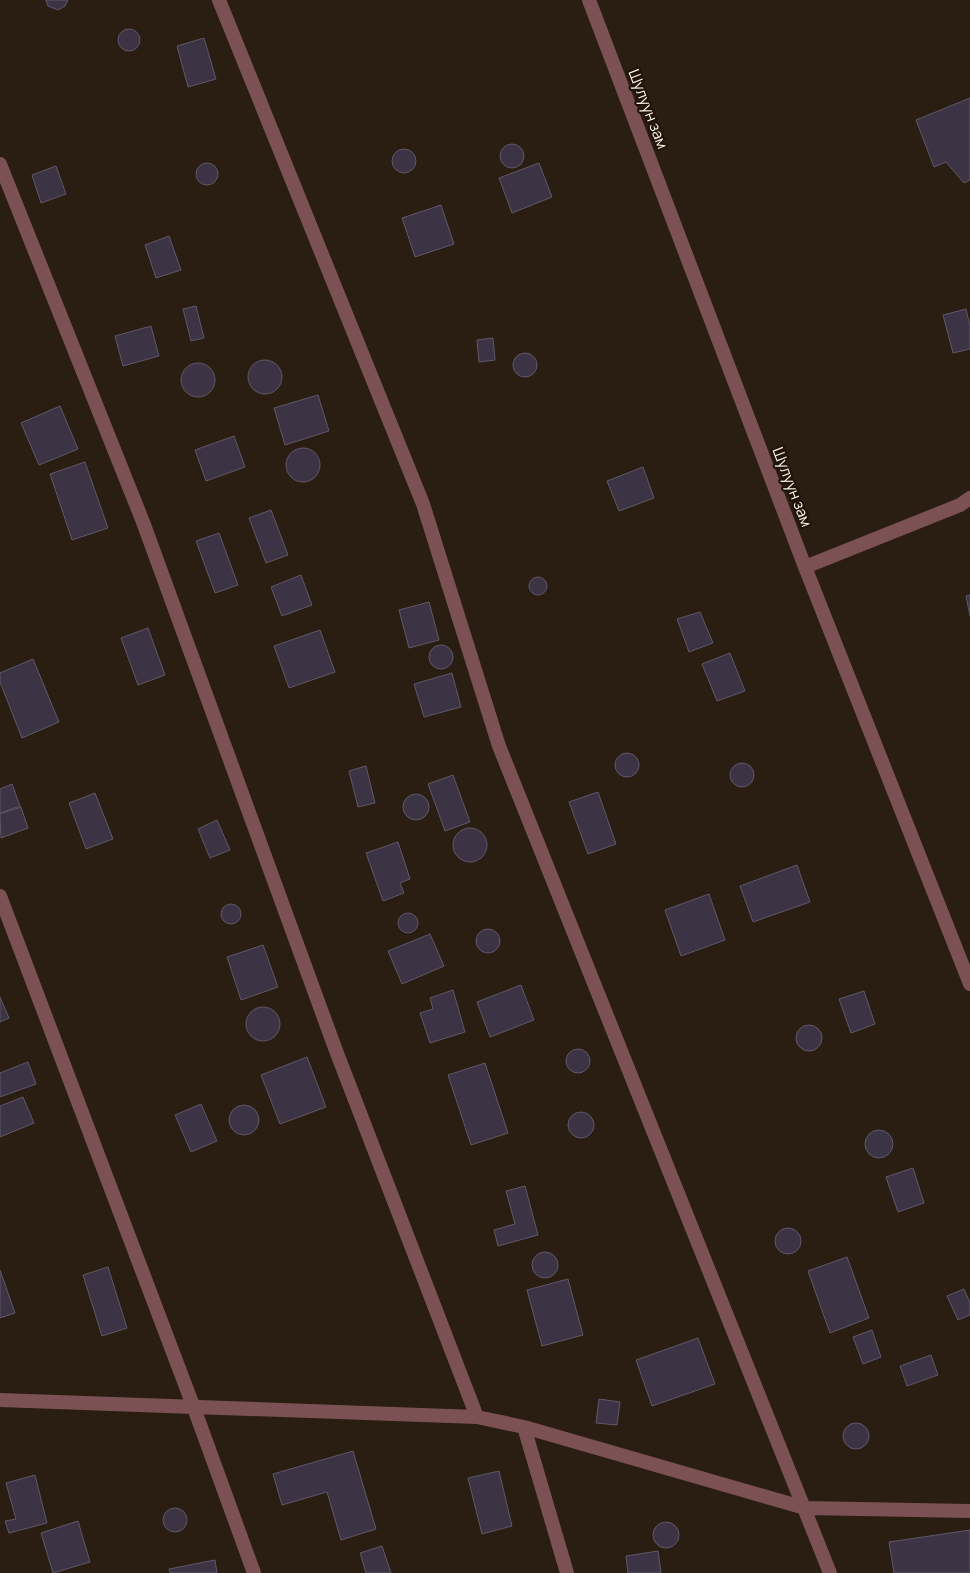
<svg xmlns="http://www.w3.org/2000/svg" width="970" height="1573" viewBox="0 0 970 1573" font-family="Manrope,sans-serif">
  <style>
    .building { fill: #3c3444; stroke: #605869 }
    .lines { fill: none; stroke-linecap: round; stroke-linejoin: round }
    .minor { stroke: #7c5153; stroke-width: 14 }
    .tertiary { stroke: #7c5153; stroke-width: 14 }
    .labels { text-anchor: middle; stroke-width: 4.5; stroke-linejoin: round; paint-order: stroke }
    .street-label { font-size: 15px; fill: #fcf3eb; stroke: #201409 }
  </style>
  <rect width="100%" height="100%" fill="#2a1d11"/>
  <path class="building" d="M46,0H68L65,6L58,10L48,6Z
    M118 40a11 11 0 1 1 22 0a11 11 0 1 1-22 0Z
    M204,38L216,79L188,87L177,46Z
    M970,98V180L964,183L946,162L934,167L916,120Z
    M500 156a12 12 0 1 1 24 0a12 12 0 1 1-24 0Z
    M392 161a12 12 0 1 1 24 0a12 12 0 1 1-24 0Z
    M196 174a11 11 0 1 1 22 0a11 11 0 1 1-22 0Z
    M539,163L552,197L512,213L499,178Z
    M56,166L66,194L41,203L32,175Z
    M441,205L454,244L415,257L402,218Z
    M169,236L181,270L156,278L145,245Z
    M196,306L204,338L191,341L183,309Z
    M966,309L970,326V349L953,353L943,315Z
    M151,326L159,356L123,366L115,336Z
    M493,338L495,360L479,362L477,340Z
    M513 365a12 12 0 1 1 24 0a12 12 0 1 1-24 0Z
    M248 377a17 17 0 1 1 34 0a17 17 0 1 1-34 0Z
    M181 380a17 17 0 1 1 34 0a17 17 0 1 1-34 0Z
    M318,395L329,431L285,445L274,408Z
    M60,406L78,449L39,465L21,423Z
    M234,436L245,467L206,481L195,450Z
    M286 465a17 17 0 1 1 34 0a17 17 0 1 1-34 0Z
    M85,462L108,528L72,540L50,474Z
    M643,467L654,498L619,511L607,481Z
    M271,510L288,555L266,563L249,518Z
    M219,533L238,585L215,593L196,541Z
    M301,575L312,605L282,616L271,587Z
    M529 586a9 9 0 1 1 18 0a9 9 0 1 1-18 0Z
    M970,595V616L966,596Z
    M429,602L439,640L409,648L399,610Z
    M700,612L713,643L689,652L677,619Z
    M148,628L165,675L138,685L121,638Z
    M320,630L335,672L289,688L274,646Z
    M429 657a12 12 0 1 1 24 0a12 12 0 1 1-24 0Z
    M730,653L745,691L717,701L702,664Z
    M33,659L59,722L22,738L0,682V673Z
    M452,673L461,707L424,717L414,684Z
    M615 765a12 12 0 1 1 24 0a12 12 0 1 1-24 0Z
    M730 775a12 12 0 1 1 24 0a12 12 0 1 1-24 0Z
    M366,766L375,803L358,807L349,771Z
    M453,775L470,822L445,831L428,784Z
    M12,784L20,806L0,813V789Z
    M598,792L616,844L588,854L569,802Z
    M95,793L113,839L86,849L69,803Z
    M403 807a13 13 0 1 1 26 0a13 13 0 1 1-26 0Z
    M21,807L28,828L1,838L0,814Z
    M217,820L230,850L210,858L198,829Z
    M453 845a17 17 0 1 1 34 0a17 17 0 1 1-34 0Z
    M398,842L410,879L400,883L404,893L383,901L366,853Z
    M797,865L810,902L753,922L740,886Z
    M709,894L725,940L681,956L665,910Z
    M221 914a10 10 0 1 1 20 0a10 10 0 1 1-20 0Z
    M398 923a10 10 0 1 1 20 0a10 10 0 1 1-20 0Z
    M476 941a12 12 0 1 1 24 0a12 12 0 1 1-24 0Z
    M430,934L444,966L402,984L388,951Z
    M263,945L278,987L241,1000L227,957Z
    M521,985L534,1020L490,1037L477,1002Z
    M453,990L465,1032L430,1043L420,1013L433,1009L430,998Z
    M864,991L875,1024L851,1033L839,999Z
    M0,997L9,1018L0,1022Z
    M246 1024a17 17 0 1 1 34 0a17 17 0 1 1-34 0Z
    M796 1038a13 13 0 1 1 26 0a13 13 0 1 1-26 0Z
    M566 1061a12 12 0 1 1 24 0a12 12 0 1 1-24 0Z
    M307,1057L326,1107L280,1124L261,1075Z
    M28,1062L36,1084L0,1097V1073Z
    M485,1063L508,1133L471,1145L448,1075Z
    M23,1097L34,1123L0,1137V1106Z
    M201,1104L217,1141L191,1152L175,1115Z
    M229 1120a15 15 0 1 1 30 0a15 15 0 1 1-30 0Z
    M568 1125a13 13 0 1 1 26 0a13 13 0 1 1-26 0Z
    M865 1144a14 14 0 1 1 28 0a14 14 0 1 1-28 0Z
    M913,1168L924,1203L898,1212L886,1177Z
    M525,1186L538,1235L498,1246L494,1230L515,1224L506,1191Z
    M775 1241a13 13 0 1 1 26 0a13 13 0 1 1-26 0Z
    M532 1265a13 13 0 1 1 26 0a13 13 0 1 1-26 0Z
    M847,1257L869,1318L830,1333L808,1271Z
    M108,1267L127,1328L102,1336L83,1275Z
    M0,1270L15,1313L0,1318Z
    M568,1279L583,1335L542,1346L527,1290Z
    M964,1289L970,1303V1315L958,1320L947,1296Z
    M872,1330L881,1357L863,1364L853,1337Z
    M698,1338L715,1384L652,1406L636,1360Z
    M931,1355L938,1375L907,1386L900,1366Z
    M599,1399L620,1402L617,1425L596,1423Z
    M843 1436a13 13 0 1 1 26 0a13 13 0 1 1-26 0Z
    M353,1451L376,1529L341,1540L327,1492L282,1505L273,1474Z
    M499,1471L512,1526L482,1534L468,1478Z
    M35,1475L47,1523L9,1533L5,1521L16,1519L6,1483Z
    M163 1520a12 12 0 1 1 24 0a12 12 0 1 1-24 0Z
    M78,1521L90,1562L53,1573L41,1533Z
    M653 1535a13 13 0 1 1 26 0a13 13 0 1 1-26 0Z
    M970,1530V1573H894L889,1542Z
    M382,1546L391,1573H366L360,1553Z
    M658,1551L661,1573H628L626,1556Z
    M215,1560L217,1573H170L169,1569Z"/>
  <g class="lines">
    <path class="minor" d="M219,0L423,504L499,746L830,1573
      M0,164L143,522L335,1048L477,1417
      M805,567L960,505L970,498
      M0,896L194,1408L254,1573
      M0,1400L477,1417L524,1427L805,1508L970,1511
      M524,1427L567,1573"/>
    <path class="tertiary" d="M589,0L805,567L970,984"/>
  </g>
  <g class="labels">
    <g class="street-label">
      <text transform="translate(648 109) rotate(69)" y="5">Шулуун зам</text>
      <text transform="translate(792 487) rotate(69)" y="5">Шулуун зам</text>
    </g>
  </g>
</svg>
